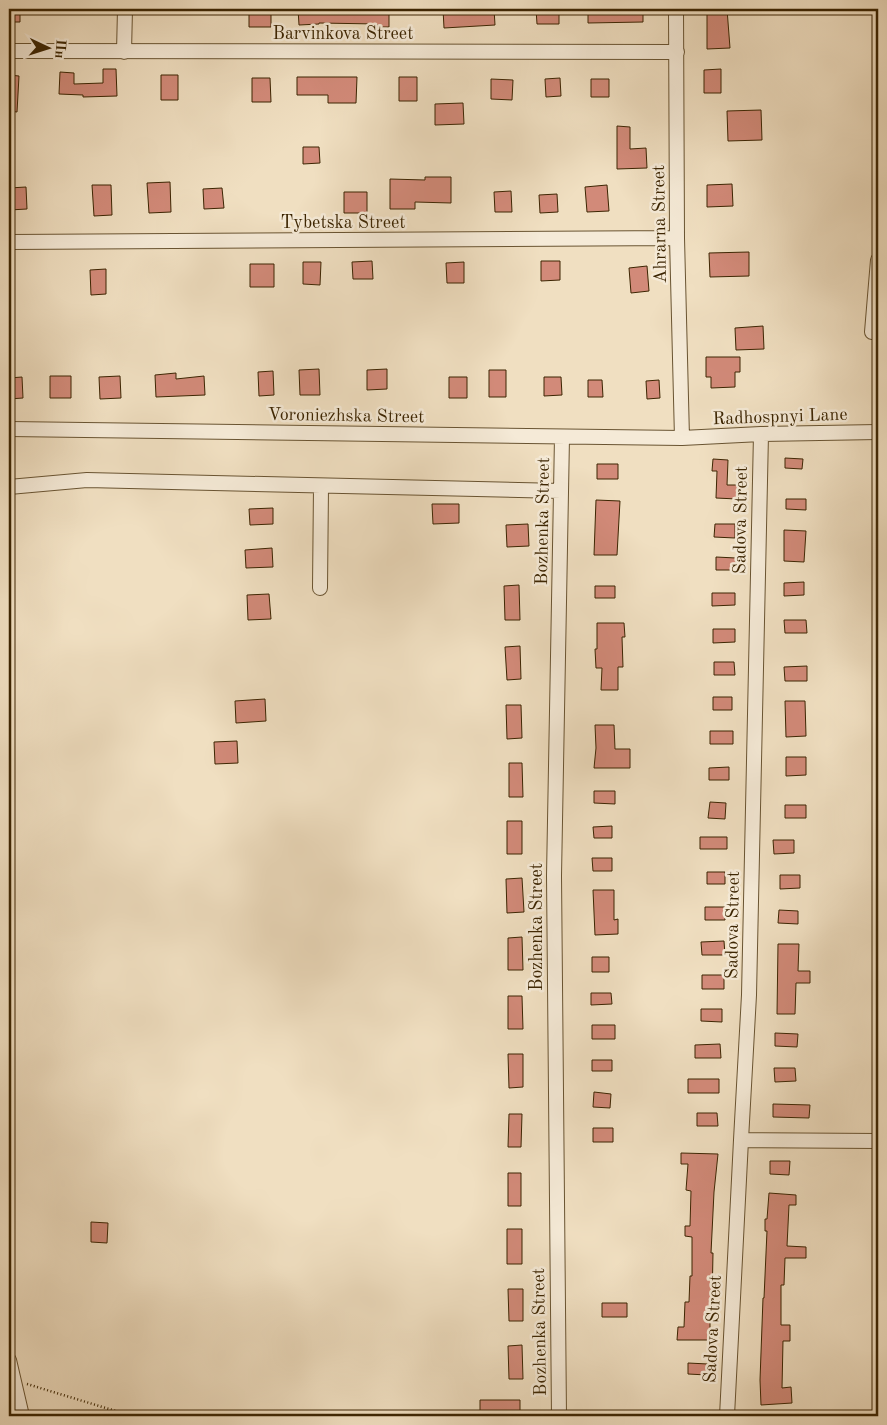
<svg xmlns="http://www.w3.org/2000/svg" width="887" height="1425" viewBox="0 0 887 1425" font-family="'Old Standard TT',serif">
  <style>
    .building { fill: #d28a79; stroke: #3c2502 }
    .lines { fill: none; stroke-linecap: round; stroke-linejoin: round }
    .minor-casing { stroke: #695432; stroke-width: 16 }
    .path { stroke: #3c2502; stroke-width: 2.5; stroke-dasharray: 1 2.5; stroke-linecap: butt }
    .minor { stroke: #f5ead7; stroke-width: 14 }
    .labels { text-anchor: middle; stroke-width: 5; stroke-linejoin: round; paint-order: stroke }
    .street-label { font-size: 18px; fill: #3c2502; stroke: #f5ead7 }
  </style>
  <rect width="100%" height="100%" fill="#f0dfc1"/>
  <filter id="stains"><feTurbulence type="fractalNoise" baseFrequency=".004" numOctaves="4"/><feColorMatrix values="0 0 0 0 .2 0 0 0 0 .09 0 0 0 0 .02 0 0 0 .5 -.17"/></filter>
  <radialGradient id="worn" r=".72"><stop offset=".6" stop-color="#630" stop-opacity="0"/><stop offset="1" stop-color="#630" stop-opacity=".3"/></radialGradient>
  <path class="building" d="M9,9H20V22H9Z
    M249,9H271V27H249Z
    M298,9H389V27H377V24L319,23V24L299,25Z
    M443,9H494L495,25L444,28Z
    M536,9H559V24H537Z
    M588,9H643V22L588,23Z
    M707,9H727L730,48L707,49Z
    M103,69H116L117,96L83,97V95L59,94L60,72L74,73V84L103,83Z
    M721,69V93H704V70Z
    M9,75L19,76L17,112L9,111Z
    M161,75H178V100H161Z
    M297,77H357L356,103H328V95H297Z
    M399,77H417V101H399Z
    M252,78H270L271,102H252Z
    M560,78L561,96L546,97L545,79Z
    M491,79L513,80L512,100L491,99Z
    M591,79H609V97H591Z
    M463,103L464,124L435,125V104Z
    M761,110L762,140L728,141L727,111Z
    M617,126L630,127V149L646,148L647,168L617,169Z
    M303,147H319L320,163L303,164Z
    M425,177H451V203L415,202V209H390V179L425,180Z
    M170,182L171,212L149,213L147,183Z
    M732,184L733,206L707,207V185Z
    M92,185H111L112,215L94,216Z
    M607,185L609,211L587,212L585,187Z
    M26,187L27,209L9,210V188Z
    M222,188L224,208L204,209L203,189Z
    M511,191L512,212H495L494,192Z
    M344,192H367V213H344Z
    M557,194L558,212L540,213L539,195Z
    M749,252V276L710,277L709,253Z
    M372,261L373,279H353L352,262Z
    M541,261H560V280L541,281Z
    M303,262H321L320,285L303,284Z
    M464,262V283H447L446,263Z
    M250,264H274V287H250Z
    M647,266L649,291L631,293L629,268Z
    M106,269V294L91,295L90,270Z
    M763,326L764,349L736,350L735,328Z
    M706,357H740V372H735V387L711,388V377H706Z
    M319,369L320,395H300L299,370Z
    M387,369V389L367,390V370Z
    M489,370H506V397H489Z
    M273,371L274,395L259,396L258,372Z
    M176,373V379L204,376L205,395L156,397L155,375Z
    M50,376H71V398H50Z
    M120,376L121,398L100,399L99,377Z
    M22,377L23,398L9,399V378Z
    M449,377H467V398H449Z
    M544,377H561L562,395L544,396Z
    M588,380H602L603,397H588Z
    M659,380L660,398L647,399L646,381Z
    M785,458L803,459L802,469L785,468Z
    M713,459L728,460L727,485H738L737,499L716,498L717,471H712Z
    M597,464H618V479H597Z
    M786,499H806V510L786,509Z
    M596,500L620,501L617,555H594Z
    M432,504H459V523L433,524Z
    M273,508V524L250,525L249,509Z
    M528,524L529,546L507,547L506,525Z
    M715,524H735V538L714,537Z
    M784,530L806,531L804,562L784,561Z
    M272,548L273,567L246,568L245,550Z
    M716,557L736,558V570H716Z
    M804,582V595L784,596V583Z
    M519,585L520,620H505L504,586Z
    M595,586H615V598H595Z
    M712,593H735V605L712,606Z
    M269,594L271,619L248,620L247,595Z
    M784,620H806L807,633H785Z
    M597,623H624L625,637H622L623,667H618V690H601L602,668H596L595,649H597Z
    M713,629H735V642L713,643Z
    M520,646L521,679L507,680L505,647Z
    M714,662H734L735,675H714Z
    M807,666V681H785L784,667Z
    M713,697H732V710H713Z
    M265,699L266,721L236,723L235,701Z
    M785,701H805L806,736L786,737Z
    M506,705H521L522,738L507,739Z
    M595,725H614L615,749H630V768H594L596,748Z
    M710,731H733V744H710Z
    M237,741L238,763L215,764L214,742Z
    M786,757H806V775L786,776Z
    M509,763H522L523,797H509Z
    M729,767V780H709V768Z
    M594,791H615V804L594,803Z
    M710,802L726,803L725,819L708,818Z
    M785,805H806V818H785Z
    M507,821H522V854H507Z
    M612,826V838H594L593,827Z
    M700,837H727V849H700Z
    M773,840H794V853L774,854Z
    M592,858H612V871H593Z
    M707,872H725V884H707Z
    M780,875H800V888L780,889Z
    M522,878L524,912L507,913L506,879Z
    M593,890H614V920L618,919V934L595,935Z
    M705,907H725V920H705Z
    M779,910L798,911V924L778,923Z
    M522,937L523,970H508V938Z
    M724,941L725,955H702L701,942Z
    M778,944H799L798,971H810V983H796L795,1014H777Z
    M592,957H609V972H592Z
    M702,975H724V989H702Z
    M591,993H611L612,1004L591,1005Z
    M508,996H522L523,1029H508Z
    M701,1009H722V1022L701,1021Z
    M592,1025H615V1039H592Z
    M775,1033L798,1034L797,1047L775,1046Z
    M720,1044L721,1058H695V1045Z
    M508,1054H523V1087L509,1088Z
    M592,1060H612V1071H592Z
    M774,1068H795L796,1081L775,1082Z
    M688,1079H719V1093H688Z
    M594,1092L611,1094L610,1108L593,1107Z
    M773,1104L810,1105L809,1118L773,1117Z
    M697,1113H717L718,1126H697Z
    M509,1114H522L521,1147H508Z
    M593,1128H613V1142H593Z
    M681,1153L718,1154L714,1192L711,1253H713L712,1303V1314H710V1340H677L678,1327H684L685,1302H689L690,1276H692V1237L685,1236V1226H690L691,1191L686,1190L688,1164H681Z
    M770,1161H790L789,1175L770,1174Z
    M508,1173H521V1206H508Z
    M769,1193L796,1195V1205H789L787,1246L806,1247V1258H785L784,1285H781V1325H790V1341H783L782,1388L791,1387L792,1403L761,1405L760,1380L763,1298H764L767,1231H765V1219H767Z
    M91,1222L108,1223L107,1243L91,1242Z
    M507,1229H522V1264H507Z
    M508,1289H523V1321H509Z
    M602,1303H627V1317H602Z
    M522,1345L523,1379H509L508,1346Z
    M688,1363L708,1364L707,1375L688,1374Z
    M480,1400H520V1416H480Z"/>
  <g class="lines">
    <defs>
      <path id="minor" d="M676,9L677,238L682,438
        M9,51L677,52
        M124,52L125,9
        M9,242L677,238
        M872,332L878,260
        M9,429L682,438L761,434L878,432
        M9,487L87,480L561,491
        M320,588L321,487
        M741,1140L878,1141
        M9,1360L22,1416
        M559,1416L554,876L562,437
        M727,1416L741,1140L749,995L761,434"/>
    </defs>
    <use href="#minor" class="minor-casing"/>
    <path class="path" d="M27,1384L132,1416"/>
    <use href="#minor" class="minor"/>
  </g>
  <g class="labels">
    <g class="street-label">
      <text x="343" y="39">Barvinkova Street</text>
      <text x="343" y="228">Tybetska Street</text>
      <text transform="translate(659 224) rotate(-91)" y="6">Ahrarna Street</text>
      <text transform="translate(346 415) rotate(1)" y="6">Voroniezhska Street</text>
      <text transform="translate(780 416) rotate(-2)" y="6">Radhospnyi Lane</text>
      <text transform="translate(740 520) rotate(-89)" y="6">Sadova Street</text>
      <text transform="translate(542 521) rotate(-89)" y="6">Bozhenka Street</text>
      <text transform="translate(732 925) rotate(-89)" y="6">Sadova Street</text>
      <text transform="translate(536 927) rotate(-90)" y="6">Bozhenka Street</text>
      <text transform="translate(712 1329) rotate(-87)" y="6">Sadova Street</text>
      <text transform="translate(539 1332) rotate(-91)" y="6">Bozhenka Street</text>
    </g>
  </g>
  <rect width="887" height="1425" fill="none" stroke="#f0dfc1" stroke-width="30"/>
  <rect x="10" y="10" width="867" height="1405" fill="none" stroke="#3c2502" stroke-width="2.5"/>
  <rect x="15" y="15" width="857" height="1395" fill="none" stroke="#3c2502"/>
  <g transform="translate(48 48) rotate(94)" stroke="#f5ead7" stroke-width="4" paint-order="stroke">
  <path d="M0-4L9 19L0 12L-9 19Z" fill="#3c2502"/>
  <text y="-8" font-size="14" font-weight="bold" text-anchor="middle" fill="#3c2502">Пн</text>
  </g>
  <rect width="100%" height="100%" filter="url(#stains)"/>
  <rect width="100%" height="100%" fill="url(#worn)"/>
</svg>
